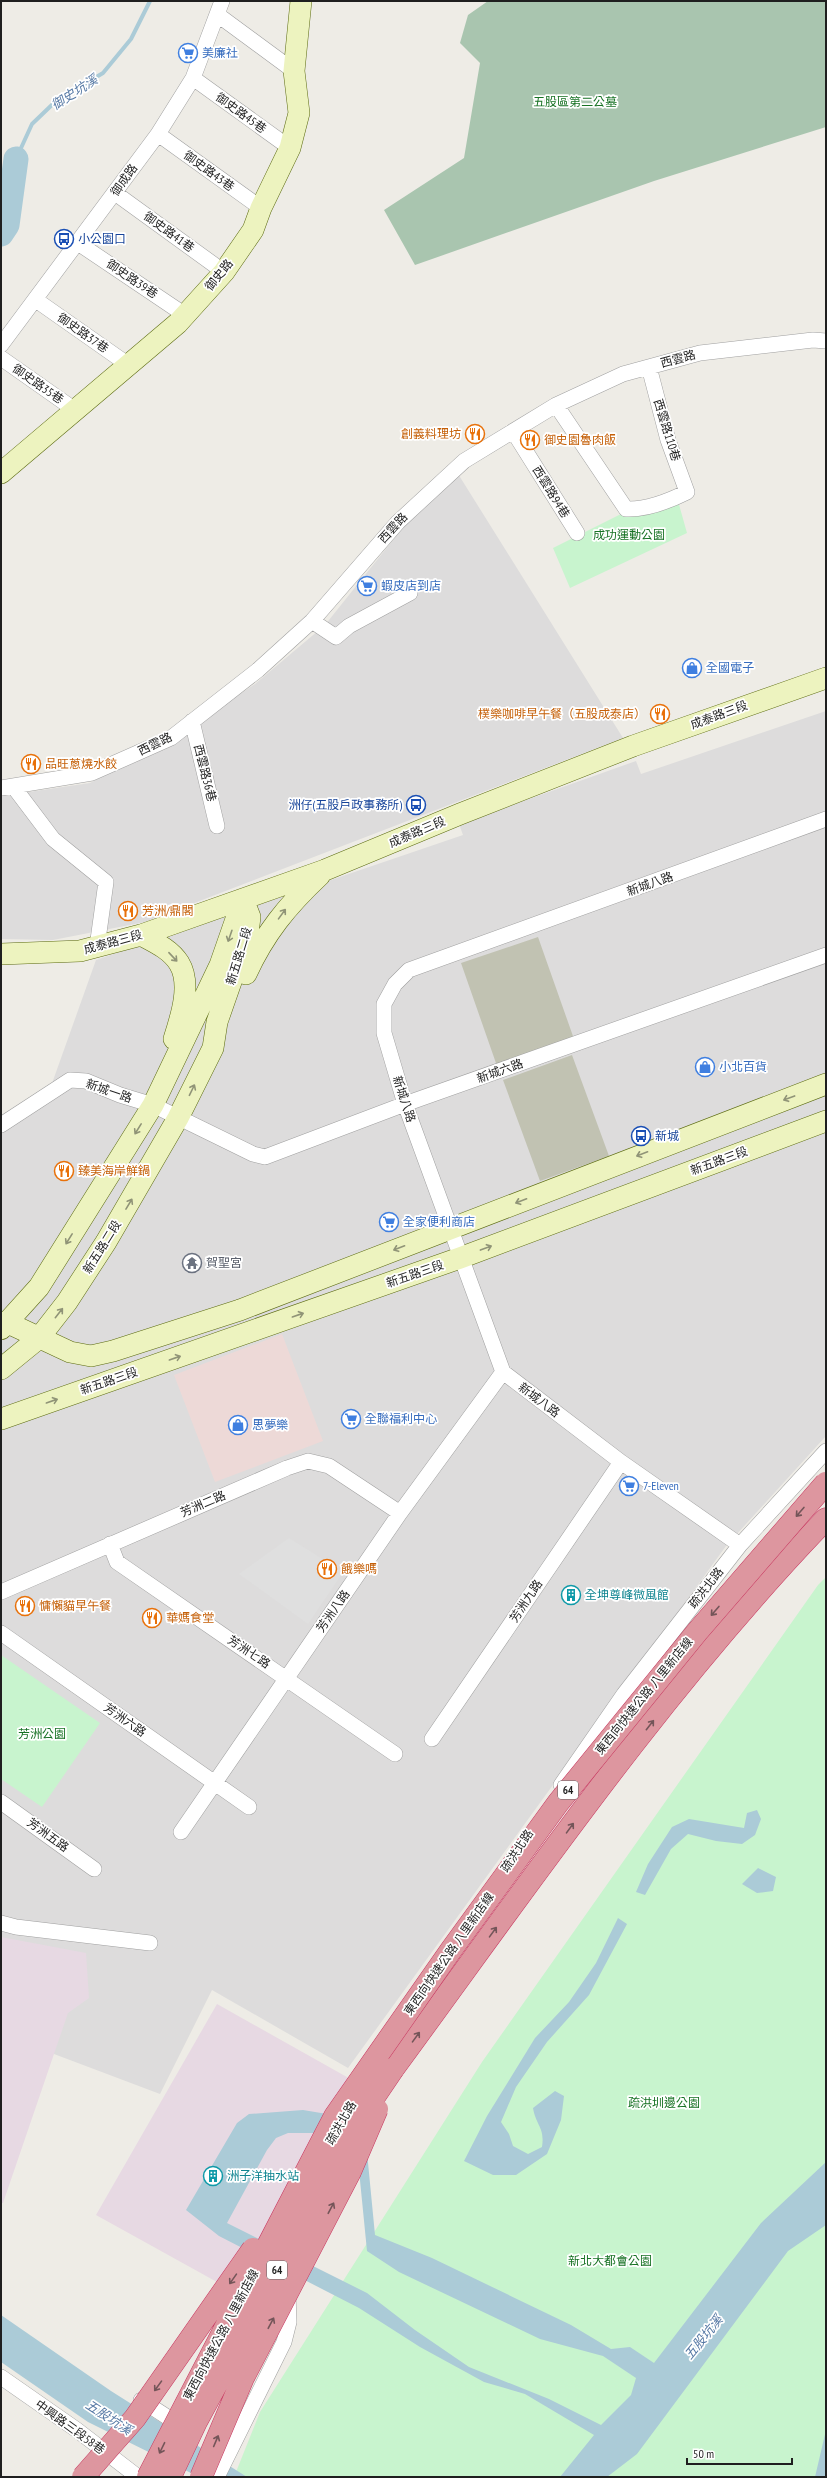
<svg xmlns="http://www.w3.org/2000/svg" width="827" height="2478" viewBox="0 0 827 2478" font-family="'PT Sans Narrow','Noto Sans TC',sans-serif">
  <style>
    .residential { fill: #dddcdc }
    .commercial { fill: #edd9d7 }
    .industrial { fill: #e7d9e3 }
    .construction { fill: #c1c2b2 }
    .cemetery { fill: #a9c5af }
    .park { fill: #c8f4ce }
    .parking { fill: #dfdfdf }
    .water { fill: #abcbd7; fill-rule: evenodd }
    .lines { fill: none; stroke-linecap: round; stroke-linejoin: round }
    .stream { stroke: #abcbd7; stroke-width: 4 }
    .river { stroke: #abcbd7; stroke-width: 25 }
    .street-casing { stroke: #a0a0a0; stroke-width: 16 }
    .secondary-casing { stroke: #5c6b11; stroke-width: 22 }
    .highway-casing { stroke: #c83760; stroke-width: 23 }
    .street { stroke: #fff; stroke-width: 15 }
    .secondary { stroke: #edf3bf; stroke-width: 21 }
    .highway { stroke: #dd969f; stroke-width: 22 }
    .highway-bridge-casing { stroke: #c83760; stroke-width: 23; stroke-linecap: butt }
    .highway-bridge { stroke: #dd969f; stroke-width: 22 }
    .oneway { stroke: #909477 }
    .oneway2 { stroke: #745559 }
    .labels { text-anchor: middle; stroke-width: 3.5; stroke-linejoin: round; paint-order: stroke }
    .shield { fill: #fff; stroke: #626262; stroke-width: 1 }
    .shield-label { font-size: 11px; font-weight: bold; fill: #1f1f1f }
    .shop-label { font-size: 12px; fill: #366cbe; stroke: #fff; text-anchor: start }
    .park-label { font-size: 12px; fill: #177224; stroke: #fff }
    .street-label { font-size: 12px; fill: #1f1f1f; stroke: #fff }
    .transit-label { font-size: 12px; fill: #164399; stroke: #fff; text-anchor: start }
    .food-label { font-size: 12px; fill: #c56008; stroke: #fff; text-anchor: start }
    .worship-label { font-size: 12px; fill: #5b616d; stroke: #fff; text-anchor: start }
    .culture-label { font-size: 12px; fill: #0d838f; stroke: #fff; text-anchor: start }
    .water-label { font-size: 13px; font-style: italic; fill: #5578a4; stroke: #fff }
  </style>
  <rect width="100%" height="100%" fill="#eeece6"/>
  <path class="residential" d="M455,469L623,738L145,922L53,940L1,939V796L90,783L174,738L255,684L325,625L401,530Z
    M826,711V1436L726,1546L348,2068L212,1990L160,2094L1,2034V1122L50,1089L96,960L463,835L459,824L636,761L641,774Z"/>
  <path class="commercial" d="M282,1334L323,1441L215,1482L174,1375Z"/>
  <path class="industrial" d="M1,1937L86,1953L89,1998L68,2013L3,2203H1Z
    M217,2004L354,2081L235,2292L96,2215Z"/>
  <path class="construction" d="M538,937L574,1039L497,1066L461,963Z
    M572,1055L609,1156L540,1181L503,1080Z"/>
  <path class="cemetery" d="M488,1H826V127L654,181L415,265L384,210L464,158L480,63L460,43L468,15Z"/>
  <path class="park" d="M678,501L687,533L570,588L553,548L625,512Z
    M826,1577V2477H234L260,2412L482,2062L818,1585Z
    M1,1655L100,1723L42,1807L1,1779Z"/>
  <path class="parking" d="M289,1538L343,1572L308,1624L239,1574Z"/>
  <path class="water" d="M757,1810L761,1819L755,1835L742,1844L716,1841L688,1834L671,1849L645,1895L636,1892L648,1864L672,1827L689,1819L744,1828L747,1813Z
    M758,1868L776,1877L773,1891L757,1893L742,1884Z
    M618,1918L627,1924L589,1995L547,2042L516,2087L501,2122L509,2134L513,2146L528,2154L542,2147C545,2127 536,2126 533,2108L555,2091L564,2096L561,2120L547,2154L516,2175H493L464,2161L487,2116L535,2038L569,2002L596,1963Z
    M303,2110L333,2115L366,2142L375,2235L432,2258L571,2325L611,2349L630,2347L654,2363L761,2223L826,2162V2225L788,2251L637,2454L607,2477H560L594,2435L525,2394L484,2382L420,2347L359,2308L219,2236L186,2210L237,2123L249,2114ZM288,2133H332L357,2150L367,2251L399,2272L540,2339L603,2356L636,2378L631,2395L601,2425L549,2399L469,2367L415,2330L367,2293L227,2223L267,2150L276,2138Z
    M1,2315L111,2391L247,2477H199L88,2422L1,2362Z
    M826,2430V2477H815Z"/>
  <g class="lines">
    <path class="stream" d="M16,159L32,124L56,101L103,73L131,39L150,1"/>
    <path class="river" d="M1,234L7,225L16,159"/>
    <defs>
      <path id="street" d="M218,15L294,71
        M193,78L290,148
        M158,134L261,208
        M115,193L224,272
        M78,243L185,315
        M36,300L130,366
        M1,345L158,134L193,78L222,1
        M1,358L75,410
        M556,405L626,509C646,510 669,501 687,492L668,440L649,367
        M513,431L577,533
        M312,621L336,637L349,626L410,593
        M192,721L217,826
        M13,786L53,839L106,882L97,947
        M1,788L92,773L171,738L258,670L312,621L398,522L464,461L556,405L623,374L700,353L813,340L826,341
        M1,1125L70,1080L86,1081L120,1095L153,1105L253,1154L265,1157L405,1104L826,955
        M110,1544L117,1562L395,1754
        M740,1545L621,1462L503,1372L405,1104L384,1033V1004L395,984L409,970L826,819
        M1,1592L287,1468L308,1461L329,1466L400,1513
        M1,1633L249,1807
        M432,1739L621,1462
        M561,1785L624,1694L740,1545L826,1451
        M1,1802L94,1869
        M181,1832L400,1513L503,1372
        M1,1923L16,1927L150,1943
        M1,2377L77,2430L138,2477
        M141,2400L181,2426L182,2425
        M217,2477L284,2342L289,2322L288,2293"/>
      <path id="secondary" d="M1,473L178,323L224,272L253,230L261,208L290,148L299,113L294,71L301,1
        M141,935C154,942 170,949 179,963C192,984 181,1017 174,1039
        M1,954L80,951L141,935L325,870L460,814L633,746L826,678
        M246,974C265,933 287,906 320,875
        M8,1323L70,1352L91,1356L113,1351L240,1310L826,1084
        M1,1329L39,1287L153,1105L220,965L243,899
        M1,1369L39,1338L67,1302L106,1242L178,1118L213,1048L217,1022L248,933L250,917L243,899
        M1,1419L460,1258L826,1121"/>
      <path id="highway" d="M393,2069C531,1881 664,1687 826,1519"/>
    </defs>
    <use href="#street" class="street-casing"/>
    <use href="#secondary" class="secondary-casing"/>
    <use href="#highway" class="highway-casing"/>
    <use href="#street" class="street"/>
    <use href="#secondary" class="secondary"/>
    <use href="#highway" class="highway"/>
    <defs>
      <path id="highway-bridge" d="M83,2477L135,2418L253,2249
        M148,2477L335,2116L451,1950L558,1803L697,1632L826,1483
        M170,2477L196,2422L267,2291L332,2159L393,2069
        M201,2477L243,2378L350,2172L377,2109"/>
    </defs>
    <use href="#highway-bridge" class="highway-bridge-casing"/>
    <use href="#highway-bridge" class="highway-bridge"/>
  </g>
  <defs><path id="oneway-shaft" d="M-6 0H5M1.5-3L5.5 0L1.5 3" fill="none" stroke-width="1.6" stroke-linecap="round" stroke-linejoin="round"/></defs>
  <g class="oneway">
    <use href="#oneway-shaft" transform="translate(282 914) rotate(-54)"/>
    <use href="#oneway-shaft" transform="translate(230 936) rotate(109)"/>
    <use href="#oneway-shaft" transform="translate(173 957) rotate(47)"/>
    <use href="#oneway-shaft" transform="translate(192 1090) rotate(-64)"/>
    <use href="#oneway-shaft" transform="translate(789 1098) rotate(160)"/>
    <use href="#oneway-shaft" transform="translate(138 1129) rotate(122)"/>
    <use href="#oneway-shaft" transform="translate(642 1154) rotate(159)"/>
    <use href="#oneway-shaft" transform="translate(521 1201) rotate(159)"/>
    <use href="#oneway-shaft" transform="translate(129 1204) rotate(-59)"/>
    <use href="#oneway-shaft" transform="translate(69 1239) rotate(122)"/>
    <use href="#oneway-shaft" transform="translate(399 1248) rotate(159)"/>
    <use href="#oneway-shaft" transform="translate(486 1248) rotate(-20)"/>
    <use href="#oneway-shaft" transform="translate(59 1313) rotate(-52)"/>
    <use href="#oneway-shaft" transform="translate(298 1315) rotate(-19)"/>
    <use href="#oneway-shaft" transform="translate(175 1358) rotate(-19)"/>
    <use href="#oneway-shaft" transform="translate(52 1401) rotate(-19)"/>
  </g>
  <g class="oneway2">
    <use href="#oneway-shaft" transform="translate(800 1512) rotate(131)"/>
    <use href="#oneway-shaft" transform="translate(715 1611) rotate(131)"/>
    <use href="#oneway-shaft" transform="translate(650 1725) rotate(-52)"/>
    <use href="#oneway-shaft" transform="translate(570 1828) rotate(-54)"/>
    <use href="#oneway-shaft" transform="translate(493 1932) rotate(-54)"/>
    <use href="#oneway-shaft" transform="translate(416 2037) rotate(-54)"/>
    <use href="#oneway-shaft" transform="translate(331 2208) rotate(-62)"/>
    <use href="#oneway-shaft" transform="translate(233 2279) rotate(125)"/>
    <use href="#oneway-shaft" transform="translate(271 2323) rotate(-62)"/>
    <use href="#oneway-shaft" transform="translate(158 2386) rotate(126)"/>
    <use href="#oneway-shaft" transform="translate(216 2441) rotate(-67)"/>
    <use href="#oneway-shaft" transform="translate(162 2448) rotate(116)"/>
  </g>
  <defs>
    <symbol id="supermarket-ring" viewBox="-11 -11 22 22"><circle r="9.5" fill="#fff" stroke="#3f7fe0" stroke-width="1.5"/><path d="M-6-5.5h2.5l.6 2H6L4.5 2H-2.5L-4.4-4H-6ZM-1.5 3.2a1.3 1.3 0 1 0 .1 0ZM3 3.2a1.3 1.3 0 1 0 .1 0Z" fill="#3f7fe0"/></symbol>
    <symbol id="bus-ring" viewBox="-11 -11 22 22"><circle r="9.5" fill="#fff" stroke="#1a4fb4" stroke-width="1.5"/><path d="M-5-6H5V4H4V6H2V4H-2V6H-4V4H-5ZM-3.5-4V0h7V-4ZM-3.5 1.2v1.5H-2V1.2ZM2 1.2v1.5H3.5V1.2Z" fill="#1a4fb4"/></symbol>
    <symbol id="restaurant-ring" viewBox="-11 -11 22 22"><circle r="9.5" fill="#fff" stroke="#e8710a" stroke-width="1.5"/><path d="M-5-6h1v4h1v-4h1v4h1v-4h1v5L-1.5 .5V6h-2V.5L-5-1ZM5-6V6H3V1.5H1.5Q1.5-4 5-6Z" fill="#e8710a"/></symbol>
    <symbol id="shop-ring" viewBox="-11 -11 22 22"><circle r="9.5" fill="#fff" stroke="#3f7fe0" stroke-width="1.5"/><path d="M-5-2.5h2.3a2.7 3.5 0 0 1 5.4 0H5L5.5 6h-11ZM-1.5-2.5h3a1.5 2.3 0 0 0-3 0Z" fill="#3f7fe0"/></symbol>
    <symbol id="temple-ring" viewBox="-11 -11 22 22"><circle r="9.5" fill="#fff" stroke="#6b7280" stroke-width="1.5"/><path d="M0-6L5-2H3V0L6.5 2.5H4V6H1.5V3h-3V6H-4V2.5H-6.5L-3 0V-2H-5Z" fill="#6b7280"/></symbol>
    <symbol id="building-ring" viewBox="-11 -11 22 22"><circle r="9.5" fill="#fff" stroke="#0f9aa8" stroke-width="1.5"/><path d="M-4-6H4V6H1V3H-1V6H-4ZM-2.5-4.3h1.7v1.8h-1.7ZM.8-4.3h1.7v1.8H.8ZM-2.5-1h1.7V.8h-1.7ZM.8-1h1.7V.8H.8Z" fill="#0f9aa8"/></symbol>
  </defs>
  <g fill-rule="evenodd">
    <use href="#supermarket-ring" x="177" y="42" width="22" height="22"/>
    <use href="#bus-ring" x="53" y="228" width="22" height="22"/>
    <use href="#restaurant-ring" x="464" y="423" width="22" height="22"/>
    <use href="#restaurant-ring" x="519" y="429" width="22" height="22"/>
    <use href="#supermarket-ring" x="356" y="575" width="22" height="22"/>
    <use href="#shop-ring" x="681" y="657" width="22" height="22"/>
    <use href="#restaurant-ring" x="649" y="703" width="22" height="22"/>
    <use href="#restaurant-ring" x="20" y="753" width="22" height="22"/>
    <use href="#bus-ring" x="405" y="794" width="22" height="22"/>
    <use href="#restaurant-ring" x="117" y="900" width="22" height="22"/>
    <use href="#shop-ring" x="694" y="1056" width="22" height="22"/>
    <use href="#bus-ring" x="630" y="1125" width="22" height="22"/>
    <use href="#restaurant-ring" x="53" y="1160" width="22" height="22"/>
    <use href="#supermarket-ring" x="378" y="1211" width="22" height="22"/>
    <use href="#temple-ring" x="181" y="1252" width="22" height="22"/>
    <use href="#supermarket-ring" x="340" y="1408" width="22" height="22"/>
    <use href="#shop-ring" x="227" y="1414" width="22" height="22"/>
    <use href="#supermarket-ring" x="618" y="1475" width="22" height="22"/>
    <use href="#restaurant-ring" x="316" y="1558" width="22" height="22"/>
    <use href="#building-ring" x="560" y="1584" width="22" height="22"/>
    <use href="#restaurant-ring" x="14" y="1595" width="22" height="22"/>
    <use href="#restaurant-ring" x="141" y="1607" width="22" height="22"/>
    <use href="#building-ring" x="202" y="2165" width="22" height="22"/>
  </g>
  <g class="labels">
    <g class="shield">
      <rect x="558" y="1781" width="20" height="18" rx="3"/>
      <rect x="267" y="2261" width="20" height="18" rx="3"/>
    </g>
    <g class="shield-label">
      <text x="568" y="1794">64</text>
      <text x="277" y="2274">64</text>
    </g>
    <g class="shop-label">
      <text x="202" y="57">美廉社</text>
      <text x="381" y="590">蝦皮店到店</text>
      <text x="706" y="672">全國電子</text>
      <text x="719" y="1071">小北百貨</text>
      <text x="403" y="1226">全家便利商店</text>
      <text x="365" y="1423">全聯福利中心</text>
      <text x="252" y="1429">思夢樂</text>
      <text x="643" y="1490">7-Eleven</text>
    </g>
    <g class="park-label">
      <text x="575" y="106">五股區第二公墓</text>
      <text x="629" y="539">成功運動公園</text>
      <text x="42" y="1738">芳洲公園</text>
      <text x="664" y="2107">疏洪圳邊公園</text>
      <text x="610" y="2265">新北大都會公園</text>
    </g>
    <g class="street-label">
      <text transform="translate(241 113) rotate(36)" y="4">御史路45巷</text>
      <text transform="translate(209 171) rotate(36)" y="4">御史路43巷</text>
      <text transform="translate(124 180) rotate(-54)" y="4">御成路</text>
      <text transform="translate(169 232) rotate(36)" y="4">御史路41巷</text>
      <text transform="translate(219 275) rotate(-51)" y="4">御史路</text>
      <text transform="translate(132 279) rotate(34)" y="4">御史路39巷</text>
      <text transform="translate(83 333) rotate(35)" y="4">御史路37巷</text>
      <text transform="translate(678 359) rotate(-15)" y="4">西雲路</text>
      <text transform="translate(38 384) rotate(35)" y="4">御史路35巷</text>
      <text transform="translate(667 430) rotate(73)" y="4">西雲路110巷</text>
      <text transform="translate(551 492) rotate(58)" y="4">西雲路94巷</text>
      <text transform="translate(393 528) rotate(-47)" y="4">西雲路</text>
      <text transform="translate(719 715) rotate(-20)" y="4">成泰路三段</text>
      <text transform="translate(155 744) rotate(-26)" y="4">西雲路</text>
      <text transform="translate(205 773) rotate(76)" y="4">西雲路36巷</text>
      <text transform="translate(417 832) rotate(-23)" y="4">成泰路三段</text>
      <text transform="translate(650 884) rotate(-20)" y="4">新城八路</text>
      <text transform="translate(113 942) rotate(-15)" y="4">成泰路三段</text>
      <text transform="translate(239 956) rotate(-73)" y="4">新五路二段</text>
      <text transform="translate(500 1071) rotate(-20)" y="4">新城六路</text>
      <text transform="translate(109 1091) rotate(19)" y="4">新城一路</text>
      <text transform="translate(404 1099) rotate(72)" y="4">新城八路</text>
      <text transform="translate(719 1161) rotate(-20)" y="4">新五路三段</text>
      <text transform="translate(102 1247) rotate(-58)" y="4">新五路二段</text>
      <text transform="translate(415 1274) rotate(-19)" y="4">新五路三段</text>
      <text transform="translate(109 1381) rotate(-19)" y="4">新五路三段</text>
      <text transform="translate(539 1400) rotate(37)" y="4">新城八路</text>
      <text transform="translate(203 1504) rotate(-23)" y="4">芳洲二路</text>
      <text transform="translate(706 1588) rotate(-52)" y="4">疏洪北路</text>
      <text transform="translate(526 1601) rotate(-56)" y="4">芳洲九路</text>
      <text transform="translate(333 1611) rotate(-55)" y="4">芳洲八路</text>
      <text transform="translate(249 1652) rotate(34)" y="4">芳洲七路</text>
      <text transform="translate(644 1696) rotate(-51)" y="4">東西向快速公路 八里新店線</text>
      <text transform="translate(125 1720) rotate(35)" y="4">芳洲六路</text>
      <text transform="translate(48 1835) rotate(36)" y="4">芳洲五路</text>
      <text transform="translate(517 1851) rotate(-57)" y="4">疏洪北路</text>
      <text transform="translate(449 1954) rotate(-55)" y="4">東西向快速公路 八里新店線</text>
      <text transform="translate(341 2123) rotate(-60)" y="4">疏洪北路</text>
      <text transform="translate(221 2335) rotate(-62)" y="4">東西向快速公路 八里新店線</text>
      <text transform="translate(70 2427) rotate(36)" y="4">中興路三段58巷</text>
    </g>
    <g class="transit-label">
      <text x="78" y="243">小公園口</text>
      <text x="402" y="809" text-anchor="end">洲仔(五股戶政事務所)</text>
      <text x="655" y="1140">新城</text>
    </g>
    <g class="food-label">
      <text x="461" y="438" text-anchor="end">創義料理坊</text>
      <text x="544" y="444">御史園魯肉飯</text>
      <text x="646" y="718" text-anchor="end">樸樂咖啡早午餐（五股成泰店）</text>
      <text x="45" y="768">品旺蔥燒水餃</text>
      <text x="142" y="915">芳洲/鼎閣</text>
      <text x="78" y="1175">臻美海岸鮮鍋</text>
      <text x="341" y="1573">餓樂嗎</text>
      <text x="39" y="1610">慵懶貓早午餐</text>
      <text x="166" y="1622">華媽食堂</text>
    </g>
    <g class="worship-label">
      <text x="206" y="1267">賀聖宮</text>
    </g>
    <g class="culture-label">
      <text x="585" y="1599">全坤尊峰微風館</text>
      <text x="227" y="2180">洲子洋抽水站</text>
    </g>
    <g class="water-label">
      <text transform="translate(74 92) rotate(-33)" y="5">御史坑溪</text>
      <text transform="translate(703 2337) rotate(-51)" y="5">五股坑溪</text>
      <text transform="translate(109 2417) rotate(33)" y="5">五股坑溪</text>
    </g>
  </g>
  <rect width="827" height="2478" fill="none" stroke="#1f1f1f" stroke-width="4"/>
  <path d="M687 2458v6h105v-6" fill="none" stroke="#1f1f1f" stroke-width="2"/>
  <text x="693" y="2458" font-size="12" fill="#1f1f1f" stroke="#ffffff" stroke-width="3" paint-order="stroke">50 m</text>
</svg>
